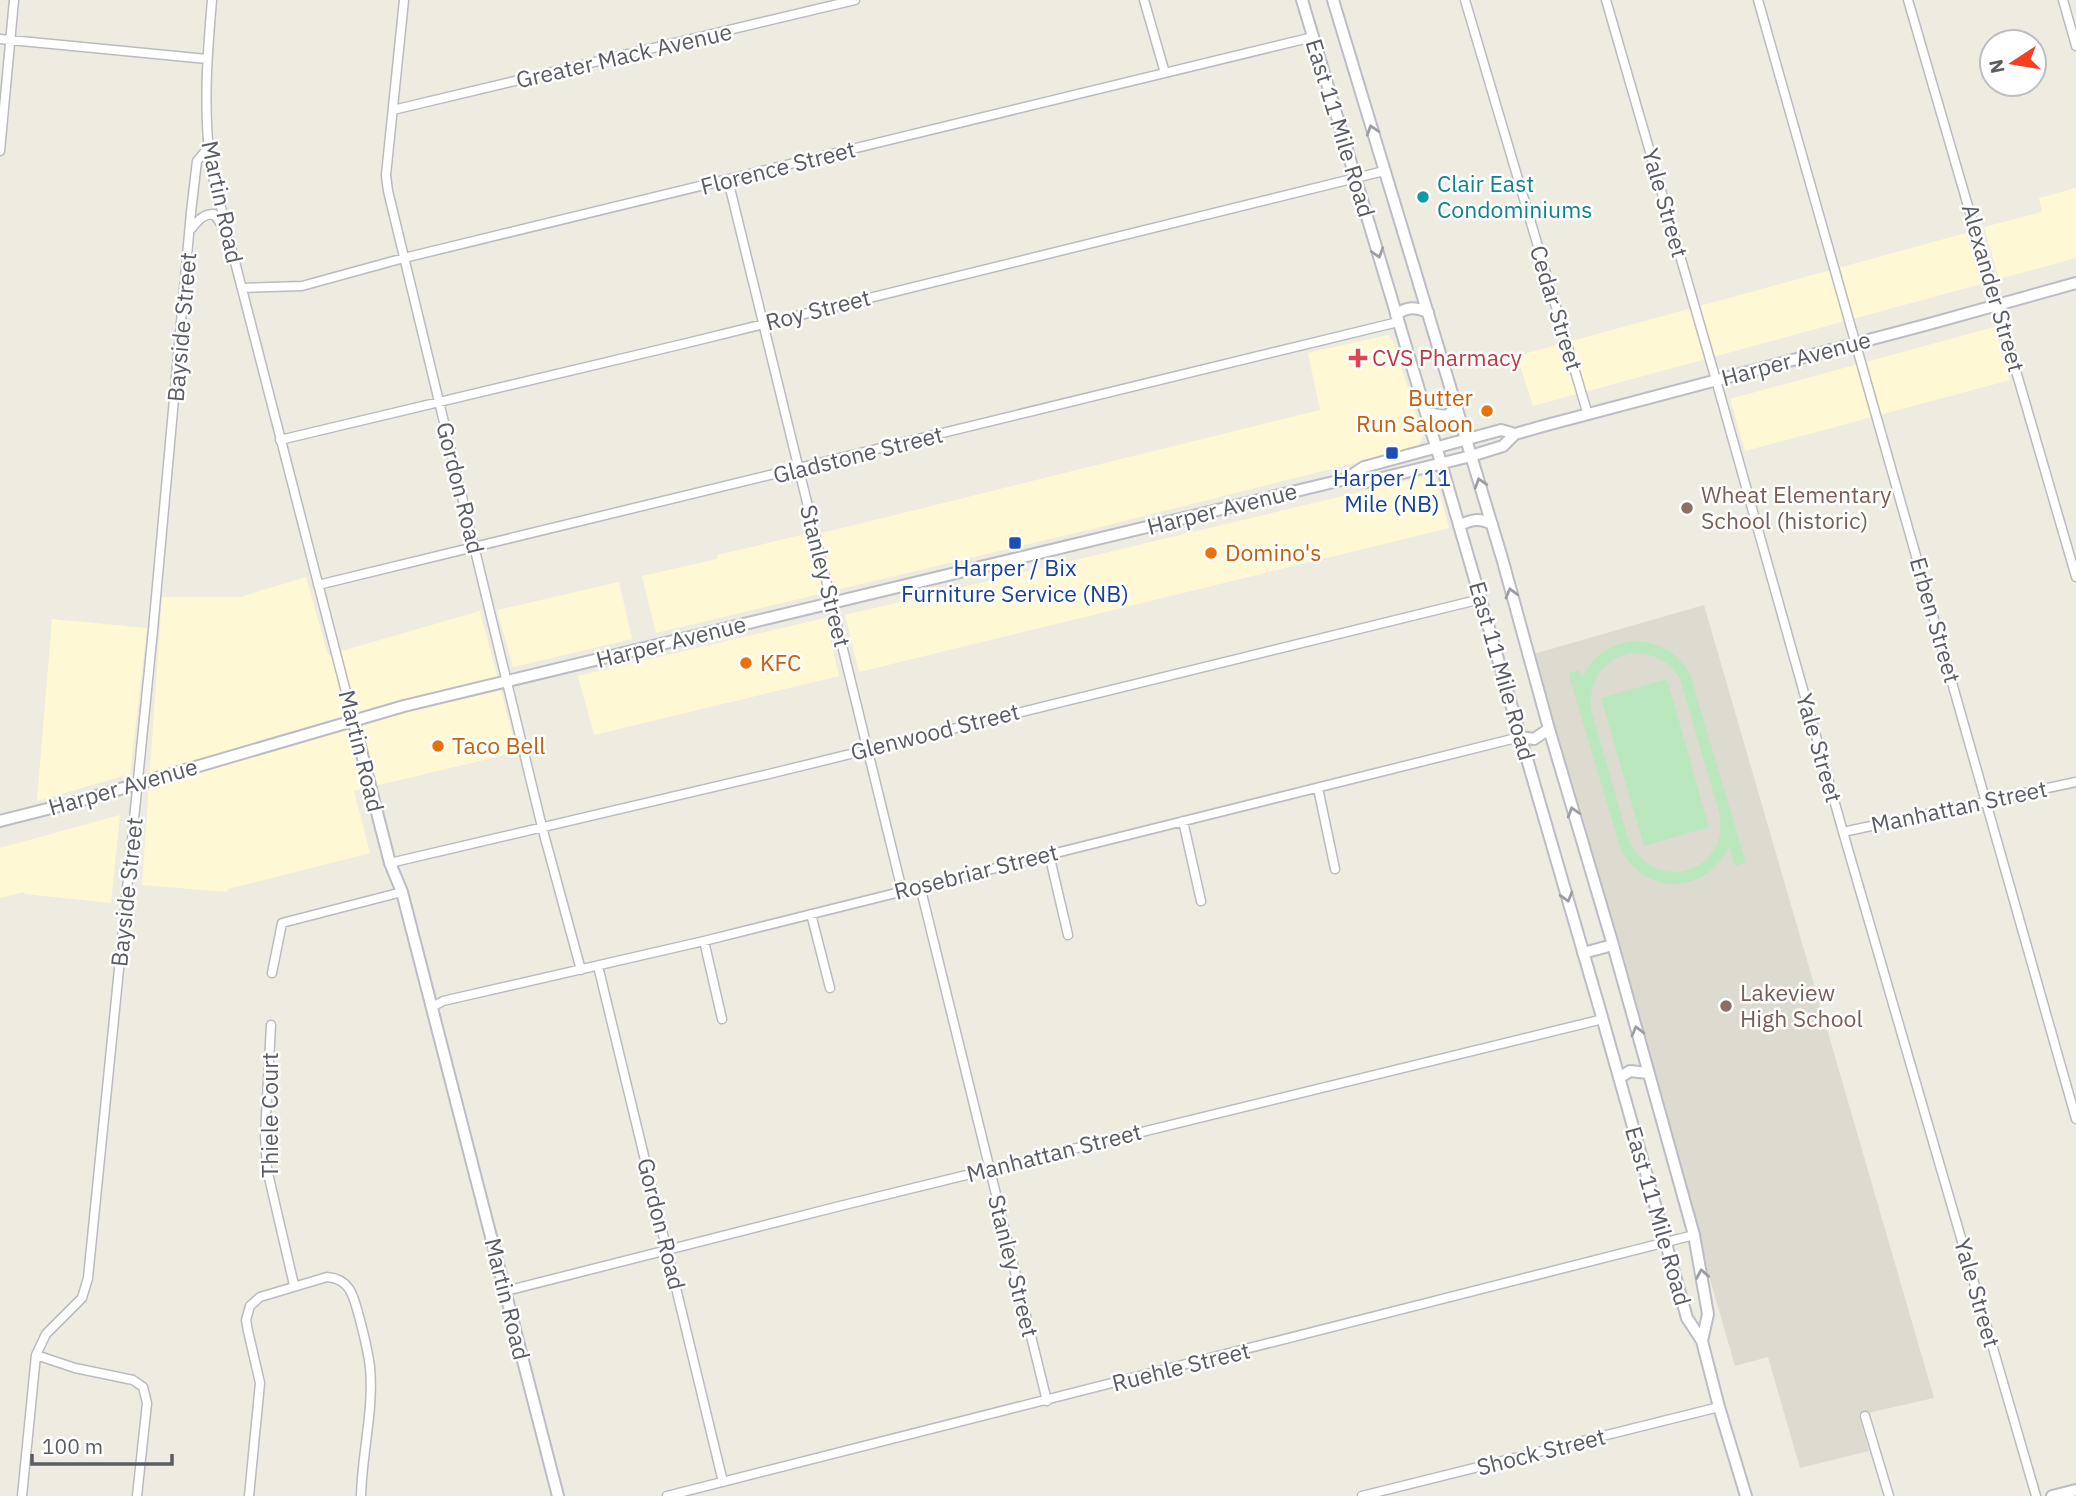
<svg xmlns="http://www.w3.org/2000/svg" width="2076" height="1496" viewBox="0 0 2076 1496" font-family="'IBM Plex Sans',sans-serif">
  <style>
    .commercial { fill: #fff8d4 }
    .education { fill: #dddbd0 }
    .green { fill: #bbe7be; fill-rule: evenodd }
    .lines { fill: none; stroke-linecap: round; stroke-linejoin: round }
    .street-casing { stroke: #b9bbc1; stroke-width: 11 }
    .secondary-casing { stroke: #babdc4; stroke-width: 14 }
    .street { stroke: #fff; stroke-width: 8 }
    .secondary { stroke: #fff; stroke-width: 10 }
    .oneway { stroke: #9b9ea1 }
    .culture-dot { fill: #0f9aa8; stroke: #fff; stroke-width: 2.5 }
    .health-dot { fill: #e0444e; stroke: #fff; stroke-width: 2.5 }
    .food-dot { fill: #e8710a; stroke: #fff; stroke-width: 2.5 }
    .transit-dot { fill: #1a4fb4; stroke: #fff; stroke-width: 2.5 }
    .education-dot { fill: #8d6e63; stroke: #fff; stroke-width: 2.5 }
    .labels { text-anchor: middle; stroke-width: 5; stroke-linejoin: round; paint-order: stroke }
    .street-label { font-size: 23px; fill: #595d63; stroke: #fff }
    .culture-label { font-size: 23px; fill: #0d838f; stroke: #fff; text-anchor: start }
    .health-label { font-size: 23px; fill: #be3a42; stroke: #fff; text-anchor: start }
    .food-label { font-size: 23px; fill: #c56008; stroke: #fff; text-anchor: start }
    .transit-label { font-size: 23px; fill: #164399; stroke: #fff }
    .education-label { font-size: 23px; fill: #785e54; stroke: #fff; text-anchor: start }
  </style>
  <rect width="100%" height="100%" fill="#eeece1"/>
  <path class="commercial" d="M2076,188V258L1999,279L1984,227L2042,212L2039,198Z
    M1966,233L1981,284L1533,406L1517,356Z
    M1994,327L2010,380L1745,451L1730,399Z
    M1388,335L1393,341L1423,436L1418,447L1096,528L656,633L642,576L717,559V555L806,534L826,532L1320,410L1308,353Z
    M1435,474L1449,528L859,672L845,615Z
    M306,577L328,655L480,611L517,752L354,791L370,853L228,889L227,892L142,885L162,597H240Z
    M619,582L632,639L513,667L497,610Z
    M825,618L839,676L594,735L578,676Z
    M52,619L147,628L130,774L37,801Z
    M120,815L111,903L25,894L24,892L0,898V848Z"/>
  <path class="education" d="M1704,605L1934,1398L1859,1415L1869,1451L1800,1468L1768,1357L1735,1366L1530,655Z"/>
  <path class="green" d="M1630,641C1656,640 1677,651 1690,674L1746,863L1735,866L1729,847C1705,895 1647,897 1621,850L1568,673L1579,670L1582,678C1592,657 1607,646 1630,641ZM1631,653C1653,652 1669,661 1680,679L1719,812C1732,873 1652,897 1628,838L1592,713C1586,684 1602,659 1631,653Z
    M1667,679L1709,827L1644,846L1601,698Z"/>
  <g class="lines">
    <defs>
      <path id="street" d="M212,0C207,57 203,112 211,169L353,719
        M404,0L386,175L388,191L542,827L581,970
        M1144,0L1165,73
        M1465,0L1588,415
        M1606,0L1716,380L1843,832L2036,1496
        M1758,0L2076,1119
        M1908,0L2076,577
        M2063,0L2076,46
        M0,39L207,59
        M393,110L855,0
        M0,151L14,0
        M728,180L902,890
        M191,229C198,221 202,214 214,214L221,224
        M242,288L302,286L404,258L1313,37
        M280,440L687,343L1384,171
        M318,585L1398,322
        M1318,788L1335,869
        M1183,821L1201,901
        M1843,832L2076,782
        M1049,854L1068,935
        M390,863L769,774L1481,599
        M920,886L1047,1401
        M811,914L830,988
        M704,941L722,1019
        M598,966L723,1482
        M272,973L282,923L402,892
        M432,1007L443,1001L704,941L1520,737
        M271,1025L265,1135L267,1169L294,1285
        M506,1291L840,1206L1603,1019
        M36,1355L75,1368L133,1380L143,1387L147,1403L137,1496
        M1865,1416L1889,1496
        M22,1496L36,1355L46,1334L82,1298L88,1278L153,630L191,212L197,161L208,148
        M249,1496L260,1383L248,1331L246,1320L250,1306L260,1297L327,1277C352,1279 354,1299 360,1320C364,1335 368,1351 370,1367C374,1410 362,1453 361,1496
        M667,1496L1694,1235
        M1362,1496L1719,1407"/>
      <path id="secondary" d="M1302,0L1441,463L1600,1010L1687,1318L1702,1341L1719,1407L1746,1496
        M1333,0L1502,558L1549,729L1613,945L1694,1235L1708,1314L1702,1341
        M1396,315C1407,306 1415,307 1428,312
        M1426,413L1446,416L1456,409
        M1346,479L1366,482L1471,456L1503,446L1515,434L1543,426L1929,324L2076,283
        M1459,526C1471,519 1479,518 1492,524
        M353,719L390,863L402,892L558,1496
        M1520,737L1534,739L1549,729
        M0,821L79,801L404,706L1346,479L1364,467L1501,430L1515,434
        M1583,953L1613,945
        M1619,1078L1630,1071L1648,1073
        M2052,1496L2076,1490"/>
    </defs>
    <use href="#street" class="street-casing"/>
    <use href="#secondary" class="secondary-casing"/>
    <use href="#street" class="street"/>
    <use href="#secondary" class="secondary"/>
  </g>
  <defs><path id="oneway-chevron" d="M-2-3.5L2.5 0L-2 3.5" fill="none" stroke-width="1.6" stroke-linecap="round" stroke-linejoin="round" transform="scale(1.75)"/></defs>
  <g class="oneway">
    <use href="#oneway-chevron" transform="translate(1372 130) rotate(-107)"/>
    <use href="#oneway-chevron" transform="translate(1378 253) rotate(73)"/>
    <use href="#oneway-chevron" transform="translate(1480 483) rotate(-107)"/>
    <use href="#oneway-chevron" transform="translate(1511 593) rotate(-105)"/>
    <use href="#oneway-chevron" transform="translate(1573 812) rotate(-107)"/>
    <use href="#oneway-chevron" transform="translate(1567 897) rotate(74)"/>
    <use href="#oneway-chevron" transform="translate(1637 1031) rotate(-105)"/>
    <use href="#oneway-chevron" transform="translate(1702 1274) rotate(-100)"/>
  </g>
  <circle class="culture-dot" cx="1423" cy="197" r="7"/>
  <path class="health-dot" d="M1354.5 347.5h7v7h7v7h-7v7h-7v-7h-7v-7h7z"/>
  <g class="food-dot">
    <circle cx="1487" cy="411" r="7"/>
    <circle cx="1211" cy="553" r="7"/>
    <circle cx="746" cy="663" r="7"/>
    <circle cx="438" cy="746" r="7"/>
  </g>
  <g class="transit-dot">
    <rect x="1385" y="446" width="14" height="14" rx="3.5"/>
    <rect x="1008" y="536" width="14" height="14" rx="3.5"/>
  </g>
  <g class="education-dot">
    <circle cx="1687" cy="508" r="7"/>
    <circle cx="1726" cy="1006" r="7"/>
  </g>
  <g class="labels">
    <g class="street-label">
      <text transform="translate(624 56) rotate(-13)" y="8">Greater Mack Avenue</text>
      <text transform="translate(1340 128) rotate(73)" y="8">East 11 Mile Road</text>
      <text transform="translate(778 168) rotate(-14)" y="8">Florence Street</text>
      <text transform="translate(222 202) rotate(78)" y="8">Martin Road</text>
      <text transform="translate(1665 203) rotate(74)" y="8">Yale Street</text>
      <text transform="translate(1993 288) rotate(74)" y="8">Alexander Street</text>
      <text transform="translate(1556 308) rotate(73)" y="8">Cedar Street</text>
      <text transform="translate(818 310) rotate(-14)" y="8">Roy Street</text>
      <text transform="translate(182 327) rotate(-85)" y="8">Bayside Street</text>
      <text transform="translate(1796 359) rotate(-15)" y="8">Harper Avenue</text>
      <text transform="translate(858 455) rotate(-14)" y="8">Gladstone Street</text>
      <text transform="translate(460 488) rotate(76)" y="8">Gordon Road</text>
      <text transform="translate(1222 509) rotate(-14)" y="8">Harper Avenue</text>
      <text transform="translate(825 576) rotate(76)" y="8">Stanley Street</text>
      <text transform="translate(1935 620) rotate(74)" y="8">Erben Street</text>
      <text transform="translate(671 642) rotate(-14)" y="8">Harper Avenue</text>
      <text transform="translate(1502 671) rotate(74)" y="8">East 11 Mile Road</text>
      <text transform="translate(935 732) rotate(-14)" y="8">Glenwood Street</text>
      <text transform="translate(1819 748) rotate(74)" y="8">Yale Street</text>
      <text transform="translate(361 751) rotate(76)" y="8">Martin Road</text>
      <text transform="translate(123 787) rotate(-16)" y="8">Harper Avenue</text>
      <text transform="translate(1959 807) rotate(-12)" y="8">Manhattan Street</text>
      <text transform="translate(976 872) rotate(-14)" y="8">Rosebriar Street</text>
      <text transform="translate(127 892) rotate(-84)" y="8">Bayside Street</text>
      <text transform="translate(270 1115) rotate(-90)" y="8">Thiele Court</text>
      <text transform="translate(1054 1153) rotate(-14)" y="8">Manhattan Street</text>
      <text transform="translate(1658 1216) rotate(74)" y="8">East 11 Mile Road</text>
      <text transform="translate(661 1224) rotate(76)" y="8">Gordon Road</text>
      <text transform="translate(1013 1266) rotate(76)" y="8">Stanley Street</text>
      <text transform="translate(1977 1293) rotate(74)" y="8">Yale Street</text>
      <text transform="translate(507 1299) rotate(76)" y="8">Martin Road</text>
      <text transform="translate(1181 1367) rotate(-14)" y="8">Ruehle Street</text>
      <text transform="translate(1541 1452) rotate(-14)" y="8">Shock Street</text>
    </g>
    <g class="culture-label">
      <text x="1437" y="192">Clair East<tspan x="1437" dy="26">Condominiums</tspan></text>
    </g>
    <g class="health-label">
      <text x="1372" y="366">CVS Pharmacy</text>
    </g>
    <g class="food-label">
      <text x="1473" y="406" text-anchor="end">Butter<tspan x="1473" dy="26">Run Saloon</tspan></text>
      <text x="1225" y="561">Domino's</text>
      <text x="760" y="671">KFC</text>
      <text x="452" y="754">Taco Bell</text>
    </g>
    <g class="transit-label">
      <text x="1392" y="486">Harper / 11<tspan x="1392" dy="26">Mile (NB)</tspan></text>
      <text x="1015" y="576">Harper / Bix<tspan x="1015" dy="26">Furniture Service (NB)</tspan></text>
    </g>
    <g class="education-label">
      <text x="1701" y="503">Wheat Elementary<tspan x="1701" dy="26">School (historic)</tspan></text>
      <text x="1740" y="1001">Lakeview<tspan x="1740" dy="26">High School</tspan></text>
    </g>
  </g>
  <g transform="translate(2013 63) rotate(258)"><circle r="33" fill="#ffffff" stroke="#bdbec1" stroke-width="2"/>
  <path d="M0-5L12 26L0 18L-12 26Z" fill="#f43f21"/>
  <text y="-10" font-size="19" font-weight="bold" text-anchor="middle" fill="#595d63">N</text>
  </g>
  <path d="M32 1454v10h140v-10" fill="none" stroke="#595d63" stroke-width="3.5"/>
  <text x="42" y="1454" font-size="21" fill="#595d63" stroke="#ffffff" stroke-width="5" paint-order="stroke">100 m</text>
</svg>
